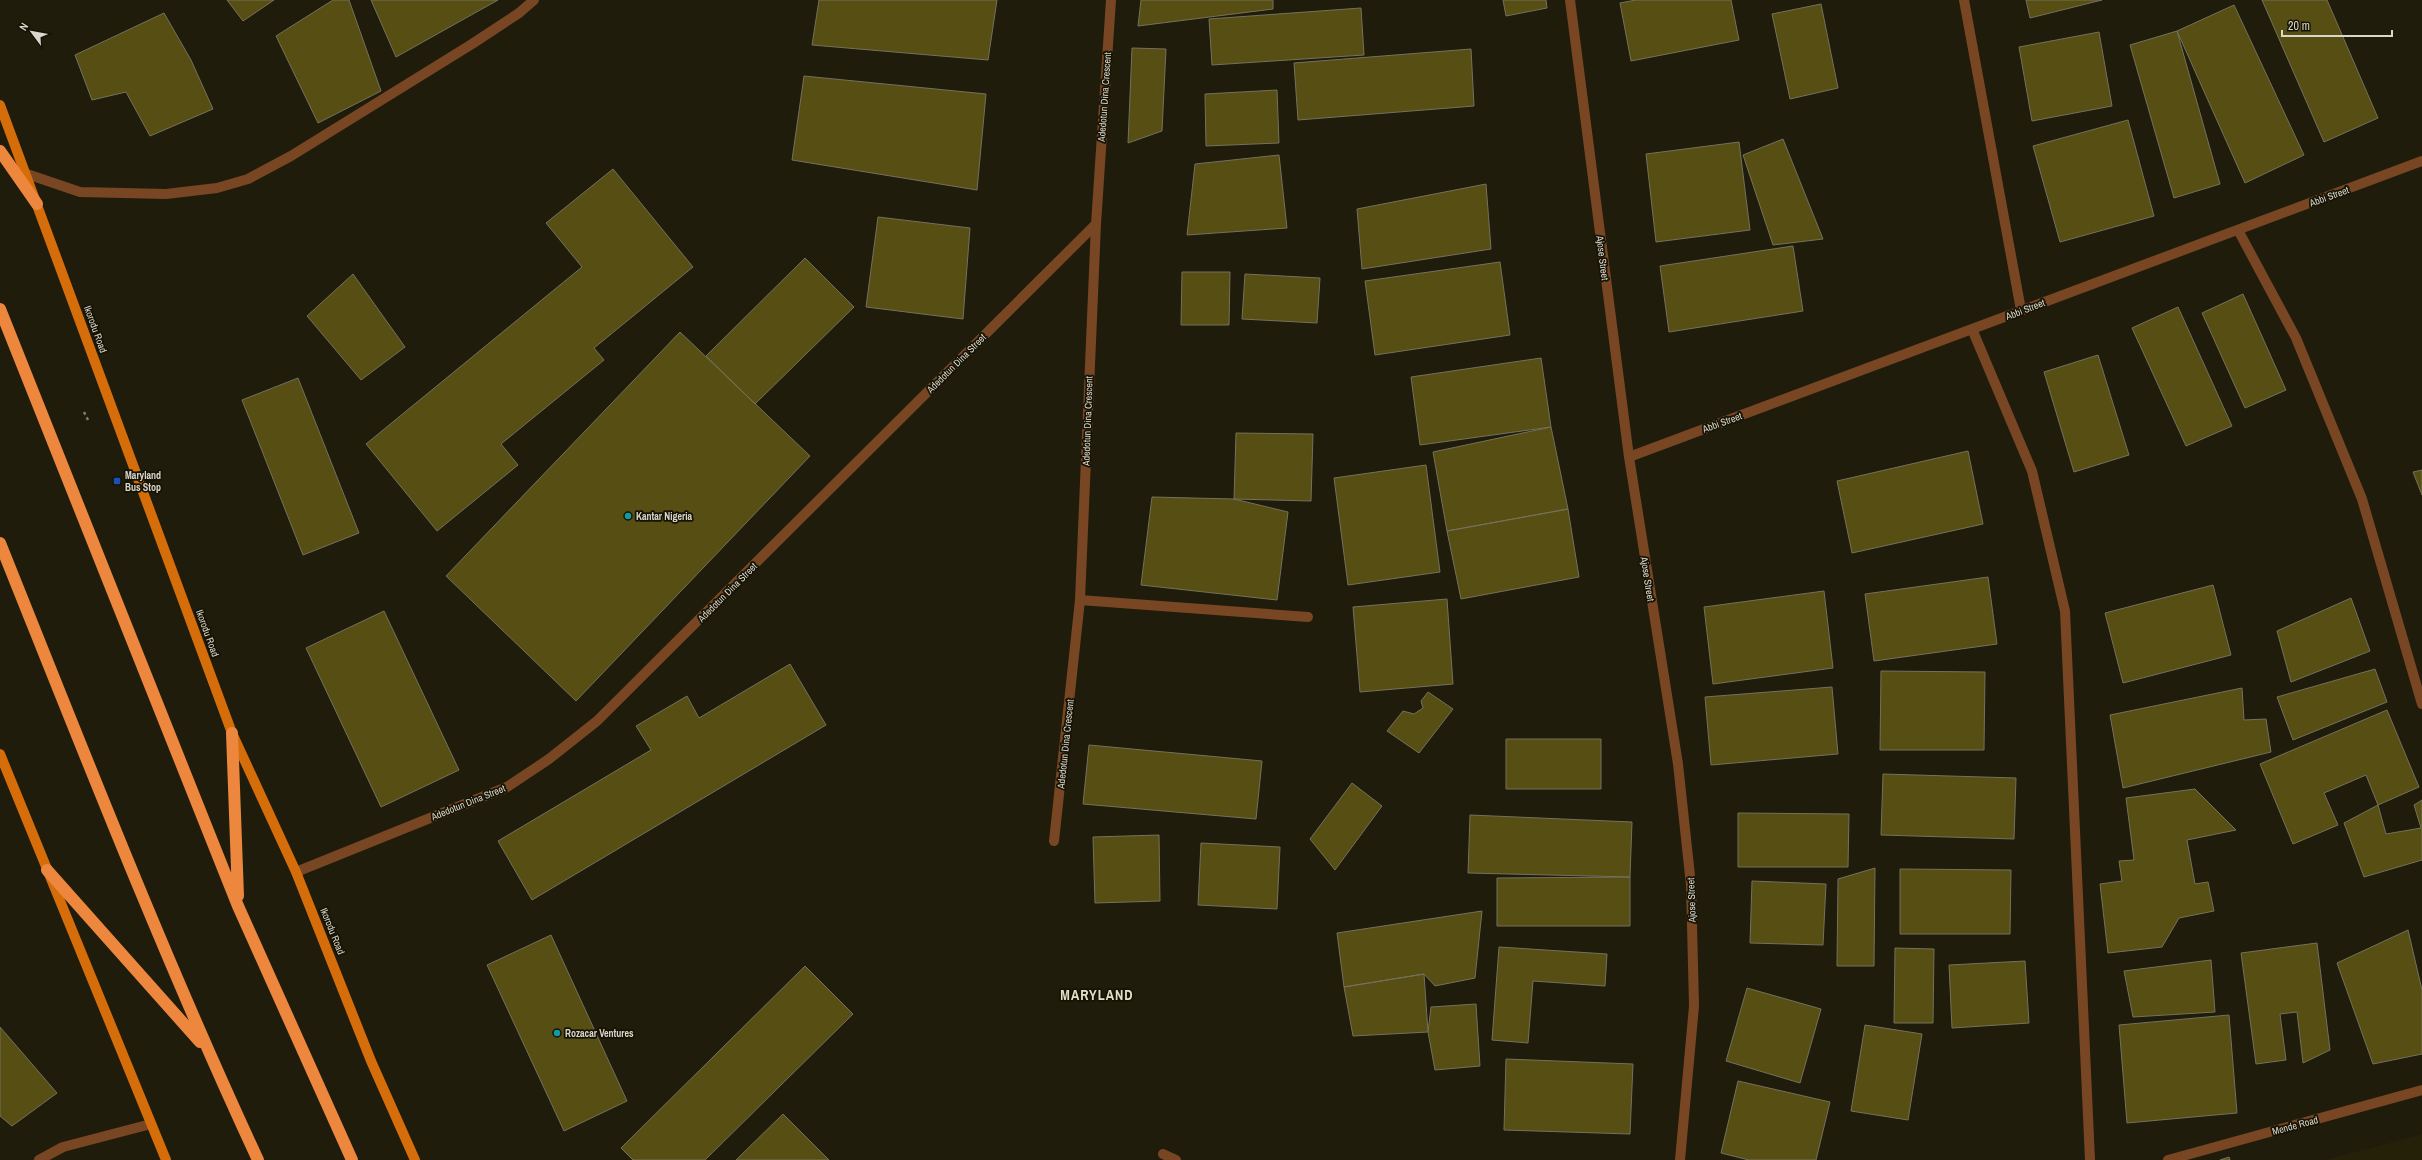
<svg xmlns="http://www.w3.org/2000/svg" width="2422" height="1160" viewBox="0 0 2422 1160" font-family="'Archivo Narrow',sans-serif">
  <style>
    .built { fill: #252109 }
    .building { fill: #574e13; stroke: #74715d }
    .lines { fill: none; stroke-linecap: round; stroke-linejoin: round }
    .path { stroke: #7f7c6f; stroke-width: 2.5; stroke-dasharray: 3 3; stroke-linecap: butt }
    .minor { stroke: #794623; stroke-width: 10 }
    .major { stroke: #d66d0b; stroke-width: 10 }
    .highway { stroke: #ec873d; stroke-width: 12 }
    .transit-dot { fill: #1a4fb4; stroke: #161304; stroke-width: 1.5 }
    .culture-dot { fill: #0f9aa8; stroke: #161304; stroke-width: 1.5 }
    .labels { text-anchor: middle; stroke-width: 3.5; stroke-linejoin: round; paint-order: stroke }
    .street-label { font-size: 10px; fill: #d9d7cd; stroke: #161304 }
    .poi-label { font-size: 10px; font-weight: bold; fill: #d9d7cd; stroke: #161304; text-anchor: start }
    .district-label { font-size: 14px; font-weight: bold; letter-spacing: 1px; fill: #e3e0ca; stroke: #161304 }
  </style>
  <rect width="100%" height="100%" fill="#1f1c0c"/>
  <path class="built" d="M2422,1134V1160H2326Z"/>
  <path class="building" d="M227,0H274L243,21Z
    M333,0H349L381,91L318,123L276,36Z
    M371,0H498L396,57Z
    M819,0H997L988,60L812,45Z
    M1141,0H1273V9L1138,26Z
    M1503,0H1546L1547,8L1506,16Z
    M1636,0H1731L1739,40L1631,61L1620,3Z
    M2026,0H2102L2030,18Z
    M2262,0H2327L2378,118L2324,142Z
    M1821,4L1838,88L1790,99L1772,14Z
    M2234,5L2304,155L2245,183L2177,31Z
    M1361,8L1364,55L1212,65L1209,19Z
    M164,13L191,60L213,109L150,136L126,92L92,100L75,55Z
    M2177,31L2220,184L2174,198L2130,45Z
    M2099,32L2112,106L2032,121L2019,47Z
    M1132,48L1166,49L1162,131L1128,143Z
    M1471,49L1474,106L1298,120L1294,63Z
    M804,76L986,94L977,190L792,160Z
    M1277,90L1279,143L1206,146L1205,94Z
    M2128,120L2154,216L2060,242L2033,146Z
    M1783,139L1823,239L1773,245L1743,155Z
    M1739,142L1750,230L1656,242L1646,154Z
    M1279,155L1287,228L1187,235L1195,164Z
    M613,169L693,267L594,348L604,360L501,444L518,465L437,531L366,444L582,267L546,223Z
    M1486,184L1491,249L1362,269L1357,209Z
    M878,217L970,228L963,319L866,307Z
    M1793,246L1803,311L1669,332L1660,266Z
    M805,258L854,307L755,404L706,356Z
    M1500,262L1510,335L1375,355L1365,281Z
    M1182,272H1230L1229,325H1181Z
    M353,274L405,347L361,380L307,316Z
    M1245,274L1320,278L1317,323L1242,319Z
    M2243,294L2286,390L2245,408L2202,313Z
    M2178,307L2232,426L2186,446L2132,328Z
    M680,332L810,456L576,701L446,576Z
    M2098,355L2129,455L2074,472L2044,372Z
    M1541,358L1551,427L1420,445L1411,377Z
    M298,378L359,533L303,555L242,400Z
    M1551,427L1568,509L1447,531L1433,452Z
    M1236,433L1313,434L1311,501L1234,499Z
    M1968,451L1983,524L1852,553L1837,481Z
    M1426,465L1440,572L1348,585L1334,478Z
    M2422,470V495L2413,472Z
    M1152,497L1234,499L1288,512L1277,600L1141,585Z
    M1568,509L1579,577L1461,599L1447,531Z
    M1988,577L1997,644L1874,661L1865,594Z
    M2213,585L2231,655L2123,683L2105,613Z
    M1824,591L1833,668L1713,684L1704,607Z
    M2351,598L2370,651L2291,682L2277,631Z
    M1447,599L1453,684L1360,692L1353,607Z
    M384,611L459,770L381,807L306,648Z
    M790,664L826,725L532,900L498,841L651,750L636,726L687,696L699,718Z
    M2375,669L2387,702L2293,740L2277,697Z
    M1881,671L1985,672L1984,750H1880Z
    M1832,687L1838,754L1711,765L1705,697Z
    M2242,688L2244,720L2266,719L2271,752L2123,788L2110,715Z
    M1428,692L1453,709L1419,753L1387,731L1403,711L1414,714L1423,708L1421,701Z
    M2387,710L2419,787L2378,805L2366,775L2324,793L2338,825L2293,844L2260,764Z
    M1506,739H1601V789H1506Z
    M1089,745L1262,761L1256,819L1083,804Z
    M1883,774L2016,778L2014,839L1881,835Z
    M1352,783L1382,806L1335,870L1310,839Z
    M2195,789L2236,830L2187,840L2195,884L2208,882L2214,911L2179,918L2162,947L2108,953L2100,884L2122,881L2119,861L2134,860L2126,798Z
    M2422,800V860L2364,877L2344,823L2378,805L2386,834L2421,828L2414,805Z
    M1738,813L1849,814L1848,867H1738Z
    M1470,815L1632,822L1630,877L1468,873Z
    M1159,835L1160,901L1095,903L1093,837Z
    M1201,843L1280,847L1277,909L1198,905Z
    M1875,868L1874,966H1837L1838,879Z
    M1900,869L2011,870L2010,934H1900Z
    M1630,877V926H1497V878Z
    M1752,881L1826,884L1823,945L1750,943Z
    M1482,911L1475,978L1435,986L1424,974L1344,987L1337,933Z
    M2408,930L2422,990V1054L2373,1064L2337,963Z
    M551,935L627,1101L564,1131L487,965Z
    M2317,943L2330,1050L2303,1063L2297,1012L2280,1014L2286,1060L2256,1064L2241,953Z
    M1499,947L1607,954L1605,986L1533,981L1528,1043L1492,1040Z
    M1895,948L1934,949L1933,1023H1894Z
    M2211,960L2215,1012L2133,1017L2124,971Z
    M2025,961L2029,1023L1952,1028L1949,965Z
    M805,966L853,1014L705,1160H633L621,1148Z
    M1424,974L1428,1032L1353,1036L1344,987Z
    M1747,988L1821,1009L1800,1083L1726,1061Z
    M1476,1004L1480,1066L1435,1070L1428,1032L1431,1007Z
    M2229,1015L2237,1113L2127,1123L2119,1025Z
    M1865,1025L1922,1034L1908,1120L1851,1111Z
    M0,1027L57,1093L12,1126L0,1116Z
    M1506,1059L1633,1064L1630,1134L1504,1130Z
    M1738,1081L1830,1102L1816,1160H1749L1721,1153Z
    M783,1114L829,1160H736Z
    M2229,1157L2230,1160H2220Z"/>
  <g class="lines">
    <path class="path" d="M84,412L88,420"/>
    <path class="minor" d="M1570,0L1629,457L1678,764L1691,885L1694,1006L1680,1160
      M1964,0L2021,310
      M27,174L80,192L166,194L217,188L248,179L291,156L472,44L519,13L534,0
      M2238,230L2296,338L2362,499L2422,704
      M1972,329L2032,471L2065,611L2090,1160
      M1629,457L2422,161
      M1080,600L1308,617
      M1054,841L1080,600L1096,224L1111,0
      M296,872L507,787L549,759L597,721L1096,224
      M1163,1154L1176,1160
      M39,1160L63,1147L151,1124
      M2168,1160L2422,1090"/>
    <path class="major" d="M0,105L232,733L296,872L371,1061L415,1160
      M0,754L166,1160"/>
    <path class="highway" d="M0,151L37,204
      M0,309L238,906L352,1160
      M0,543C83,750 164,958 258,1160
      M232,733L238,896
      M47,870L200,1042"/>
  </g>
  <rect class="transit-dot" x="113" y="477" width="8" height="8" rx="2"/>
  <g class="culture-dot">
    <circle cx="628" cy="516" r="4"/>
    <circle cx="557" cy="1033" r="4"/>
  </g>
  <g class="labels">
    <g class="street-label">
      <text transform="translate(1104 97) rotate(-86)" y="4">Adedotun Dina Crescent</text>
      <text transform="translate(2329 196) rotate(-20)" y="4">Abbi Street</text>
      <text transform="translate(1603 258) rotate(83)" y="4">Ajose Street</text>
      <text transform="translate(2025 309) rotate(-21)" y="4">Abbi Street</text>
      <text transform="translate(96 329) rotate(70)" y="4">Ikorodu Road</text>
      <text transform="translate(956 363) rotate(-45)" y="4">Adedotun Dina Street</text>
      <text transform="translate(1087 421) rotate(-88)" y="4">Adedotun Dina Crescent</text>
      <text transform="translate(1722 422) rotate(-20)" y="4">Abbi Street</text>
      <text transform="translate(1648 579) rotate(81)" y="4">Ajose Street</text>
      <text transform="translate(727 592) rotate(-45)" y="4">Adedotun Dina Street</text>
      <text transform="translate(208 633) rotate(70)" y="4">Ikorodu Road</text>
      <text transform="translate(1065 744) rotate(-84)" y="4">Adedotun Dina Crescent</text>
      <text transform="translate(468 802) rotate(-22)" y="4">Adedotun Dina Street</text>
      <text transform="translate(1691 900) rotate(-92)" y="4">Ajose Street</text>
      <text transform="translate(333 931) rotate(68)" y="4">Ikorodu Road</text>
      <text transform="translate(2295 1125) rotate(-15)" y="4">Mende Road</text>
    </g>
    <g class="poi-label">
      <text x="125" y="479">Maryland<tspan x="125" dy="12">Bus Stop</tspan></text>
      <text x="636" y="520">Kantar Nigeria</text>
      <text x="565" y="1037">Rozacar Ventures</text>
    </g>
    <g class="district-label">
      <text x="1097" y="1000">MARYLAND</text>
    </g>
  </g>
  <g transform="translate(32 32) rotate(302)" stroke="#161304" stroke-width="3" paint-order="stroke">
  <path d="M0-3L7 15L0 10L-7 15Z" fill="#d9d7cd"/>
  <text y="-6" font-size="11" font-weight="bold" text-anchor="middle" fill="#d9d7cd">N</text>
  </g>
  <path d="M2282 30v6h110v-6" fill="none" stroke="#d9d7cd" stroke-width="2"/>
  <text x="2288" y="30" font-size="12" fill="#d9d7cd" stroke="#161304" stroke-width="3" paint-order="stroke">20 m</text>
</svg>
